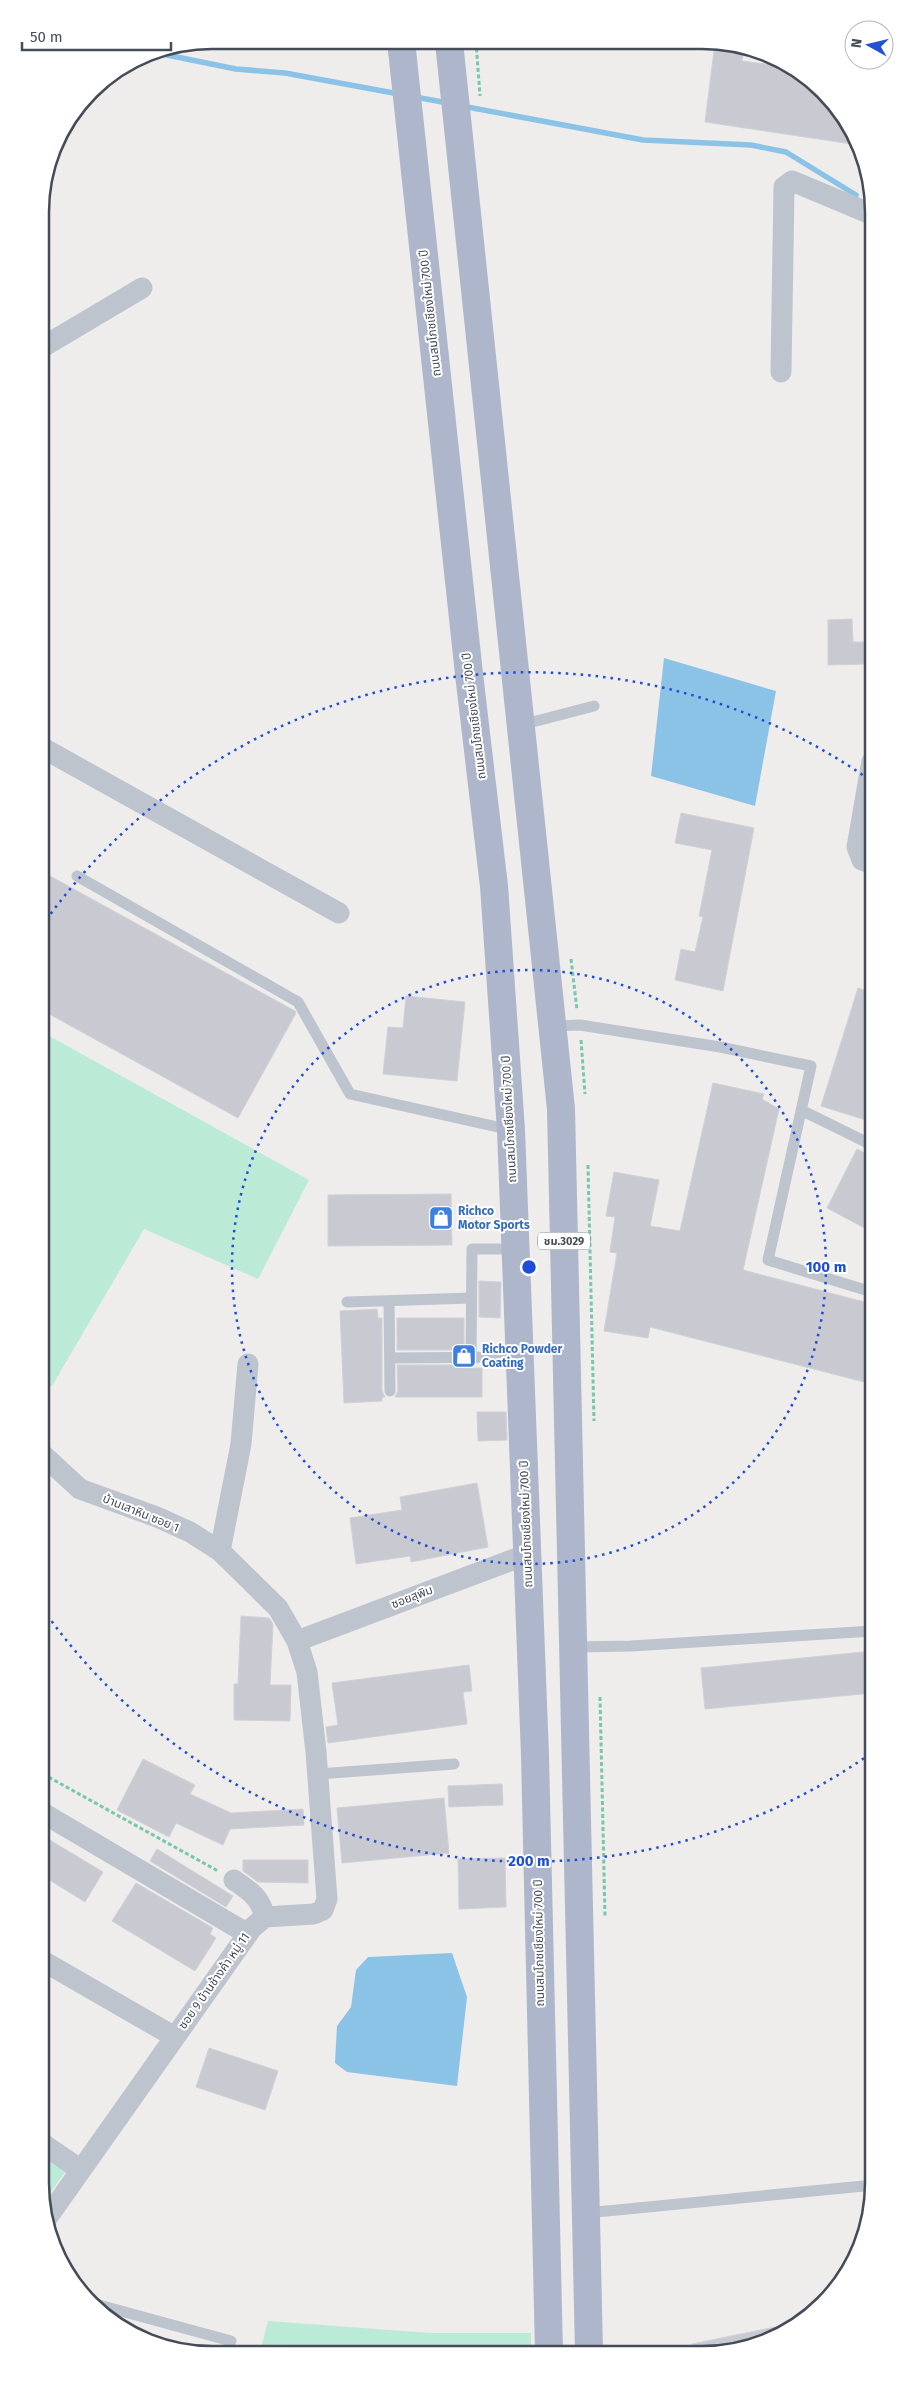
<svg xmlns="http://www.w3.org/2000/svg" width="914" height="2395" viewBox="0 0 914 2395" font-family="'Fira Sans','Noto Sans Thai',sans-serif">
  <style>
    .green { fill: #bbebd6 }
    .water { fill: #8bc3e6 }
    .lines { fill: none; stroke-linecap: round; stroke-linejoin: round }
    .stream { stroke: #8bc3e6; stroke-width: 5.5 }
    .building { fill: #c9cad1; stroke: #d0d1d7 }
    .path { stroke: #76c7ad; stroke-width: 3; stroke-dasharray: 4 2.5; stroke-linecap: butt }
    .lane { stroke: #bdc4ce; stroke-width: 11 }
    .street { stroke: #bdc4ce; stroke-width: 21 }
    .primary { stroke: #adb6ca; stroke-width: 28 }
    .ring { fill: none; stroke: #1d4ed8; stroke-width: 2.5; stroke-dasharray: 2.5 5 }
    .labels { text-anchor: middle; stroke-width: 4; stroke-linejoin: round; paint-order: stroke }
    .shield { fill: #fff; stroke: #7d828a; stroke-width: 1 }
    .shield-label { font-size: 11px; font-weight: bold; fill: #454c58 }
    .street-label { font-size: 12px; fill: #454c58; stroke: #fff }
    .shop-label { font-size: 12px; font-weight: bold; fill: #366cbe; stroke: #fff; text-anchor: start }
    .rim { fill: none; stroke: #454c58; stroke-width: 2.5 }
    .centre { fill: #1d4ed8; stroke: #fff; stroke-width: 2.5 }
    .ring-label { font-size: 15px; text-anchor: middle; font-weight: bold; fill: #1d4ed8; stroke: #fff; stroke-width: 4; stroke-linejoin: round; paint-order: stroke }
  </style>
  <rect width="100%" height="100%" fill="#efecec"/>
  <path class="green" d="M42,1032L309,1180L258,1279L144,1229L52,1386L42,1388Z
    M43,2156L66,2171L43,2203Z
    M268,2321L431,2333H531V2352H260Z"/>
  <path class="water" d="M664,658L776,691L755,806L651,776Z
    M452,1953L467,1997L457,2086L347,2072L335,2063L337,2026L351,2007L356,1970L368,1957Z"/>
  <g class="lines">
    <path class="stream" d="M152,52L236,69L285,73L399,94
      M415,97L448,103
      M462,106L643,140L751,145L786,152L856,195"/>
  </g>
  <path class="building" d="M715,43H736L744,46L742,61L781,66L782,61L788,63L823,90L851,126L858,145L705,122Z
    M852,619L853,642H866V664L828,665V620Z
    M681,813L754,828L723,991L675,980L681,949L695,952L703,917L699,916L712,850L675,843Z
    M41,871L295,1011L296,1013L238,1118L42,1010Z
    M858,988L872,993V1122L821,1106Z
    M406,996L465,1002L457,1081L383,1074L388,1027L403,1028Z
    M713,1083L764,1094L762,1099L779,1109L743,1270L872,1304V1384L650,1327L648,1338L604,1331L617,1253L610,1252L615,1217L606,1216L614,1172L659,1180L650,1226L680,1231Z
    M857,1149L872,1157V1232L827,1208Z
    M451,1194L452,1245L328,1246V1195Z
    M479,1281L501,1282L500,1318L479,1317Z
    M377,1309L378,1318H382V1391L385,1397H382V1401L344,1403L340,1311Z
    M397,1318H464V1350H397Z
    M397,1365H464V1368H482V1397H395L398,1391Z
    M477,1412H506L507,1440L478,1441Z
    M477,1483L488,1547L411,1562L410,1556L356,1564L350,1518L402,1510L400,1497Z
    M241,1616L269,1618L273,1624L270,1685H291L290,1721L234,1720V1684H238Z
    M873,1651V1693L705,1709L701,1668Z
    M469,1665L472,1691L463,1692L467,1724L328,1743L326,1727L338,1725L332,1683Z
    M143,1759L195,1785L190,1794L231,1813L303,1809L304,1825L230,1829L223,1845L176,1823L169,1837L117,1810Z
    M502,1784L503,1805L449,1807L448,1786Z
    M444,1798L449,1853L342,1863L337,1808Z
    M43,1836L103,1872L85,1902L43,1876Z
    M157,1849L233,1896L226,1907L150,1861Z
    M505,1858L506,1907L459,1909L458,1859Z
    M243,1860H308V1883L258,1882L243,1871Z
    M136,1883L213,1928L210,1934L216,1938L195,1971L112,1921Z
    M209,2048L278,2071L265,2110L196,2087Z
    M775,2327L777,2336L736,2352H693L692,2344Z"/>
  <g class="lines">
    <path class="path" d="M476,42L480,96
      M571,959L577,1010
      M581,1040L585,1094
      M588,1165L594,1421
      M600,1697L605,1916
      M43,1774L218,1871"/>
    <path class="lane" d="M521,725L594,706
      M77,876L298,1002L350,1094L511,1130
      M552,1026L580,1025L720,1047L811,1066L768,1260L872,1292
      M801,1110L872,1145
      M389,1301L390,1391
      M347,1302L471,1298
      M471,1357L472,1249H515
      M390,1358L518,1357
      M574,1647L631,1646L873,1631
      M318,1774L454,1764
      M586,2213L874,2185
      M88,2302L231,2341"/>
    <path class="street" d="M41,348L142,288
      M781,372L784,187L792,181L871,214
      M41,747L339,913
      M872,761L857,847L862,860L872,864
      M42,1454L80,1489L157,1517L190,1532L220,1551L278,1608L297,1641L307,1672L316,1752L327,1899L323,1910L314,1914L265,1917L252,1928L45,2221
      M220,1551L241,1444L248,1364
      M297,1641L528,1554
      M43,1813L248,1934
      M234,1880C250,1891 260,1897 265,1917
      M43,1961L175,2037
      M43,2144L81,2170"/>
    <path class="primary" d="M401,41L469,674L494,886L511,1130L535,1756L549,2352
      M449,42L561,1109L589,2352"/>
  </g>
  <g class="ring">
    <circle cx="529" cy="1267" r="297"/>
    <path d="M870 1754A594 594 0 0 1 45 1612M42 926A594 594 0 0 1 870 780"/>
  </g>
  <defs>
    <symbol id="shop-square" viewBox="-11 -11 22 22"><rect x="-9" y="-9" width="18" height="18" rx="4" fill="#3f7fe0" stroke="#fff"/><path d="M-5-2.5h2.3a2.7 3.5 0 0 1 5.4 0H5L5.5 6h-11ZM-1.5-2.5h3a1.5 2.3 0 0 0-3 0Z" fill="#fff"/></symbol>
  </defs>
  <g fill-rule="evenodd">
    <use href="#shop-square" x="427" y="1204" width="28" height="28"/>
    <use href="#shop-square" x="450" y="1342" width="28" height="28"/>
  </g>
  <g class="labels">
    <rect class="shield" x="538" y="1232.5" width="52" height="17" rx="4"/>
    <g class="shield-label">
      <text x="564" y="1245">ชม.3029</text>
    </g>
    <g class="street-label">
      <text transform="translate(430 313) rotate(-96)" y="4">ถนนสมโภชเชียงใหม่ 700 ปี</text>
      <text transform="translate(474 716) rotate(-97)" y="4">ถนนสมโภชเชียงใหม่ 700 ปี</text>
      <text transform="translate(509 1119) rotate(-93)" y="4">ถนนสมโภชเชียงใหม่ 700 ปี</text>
      <text transform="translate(141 1513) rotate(22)" y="4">บ้านเสาหิน ซอย 1</text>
      <text transform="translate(526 1524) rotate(-92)" y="4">ถนนสมโภชเชียงใหม่ 700 ปี</text>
      <text transform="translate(412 1597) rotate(-21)" y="4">ซอยสุพิม</text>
      <text transform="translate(539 1943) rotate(-91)" y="4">ถนนสมโภชเชียงใหม่ 700 ปี</text>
      <text transform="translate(214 1981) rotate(-55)" y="4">ซอย 9 บ้านช้างค้า หมู่ 11</text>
    </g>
    <g class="shop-label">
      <text x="458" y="1215">Richco<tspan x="458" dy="14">Motor Sports</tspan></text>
      <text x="482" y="1353">Richco Powder<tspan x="482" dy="14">Coating</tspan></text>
    </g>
  </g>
  <path d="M0 0H914V2395H0ZM212 49H702A163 163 0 0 1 865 212V2183A163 163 0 0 1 702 2346H212A163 163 0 0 1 49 2183V212A163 163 0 0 1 212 49Z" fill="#fff" fill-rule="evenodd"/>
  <path class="rim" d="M212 49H702A163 163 0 0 1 865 212V2183A163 163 0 0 1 702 2346H212A163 163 0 0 1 49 2183V212A163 163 0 0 1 212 49Z"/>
  <circle cx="529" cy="1267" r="8" class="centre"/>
  <g class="ring-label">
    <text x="826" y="1272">100 m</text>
    <text x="529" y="1866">200 m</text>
  </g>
  <g transform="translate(869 45) rotate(278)"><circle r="24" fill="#ffffff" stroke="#b5b7bc"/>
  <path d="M0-4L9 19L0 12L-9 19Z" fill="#2251d2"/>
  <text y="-8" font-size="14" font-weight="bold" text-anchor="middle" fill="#454c58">N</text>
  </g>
  <path d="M22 42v8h149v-8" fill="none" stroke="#454c58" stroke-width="2.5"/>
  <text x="30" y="42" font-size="15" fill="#454c58" stroke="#ffffff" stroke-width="4" paint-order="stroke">50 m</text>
</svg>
